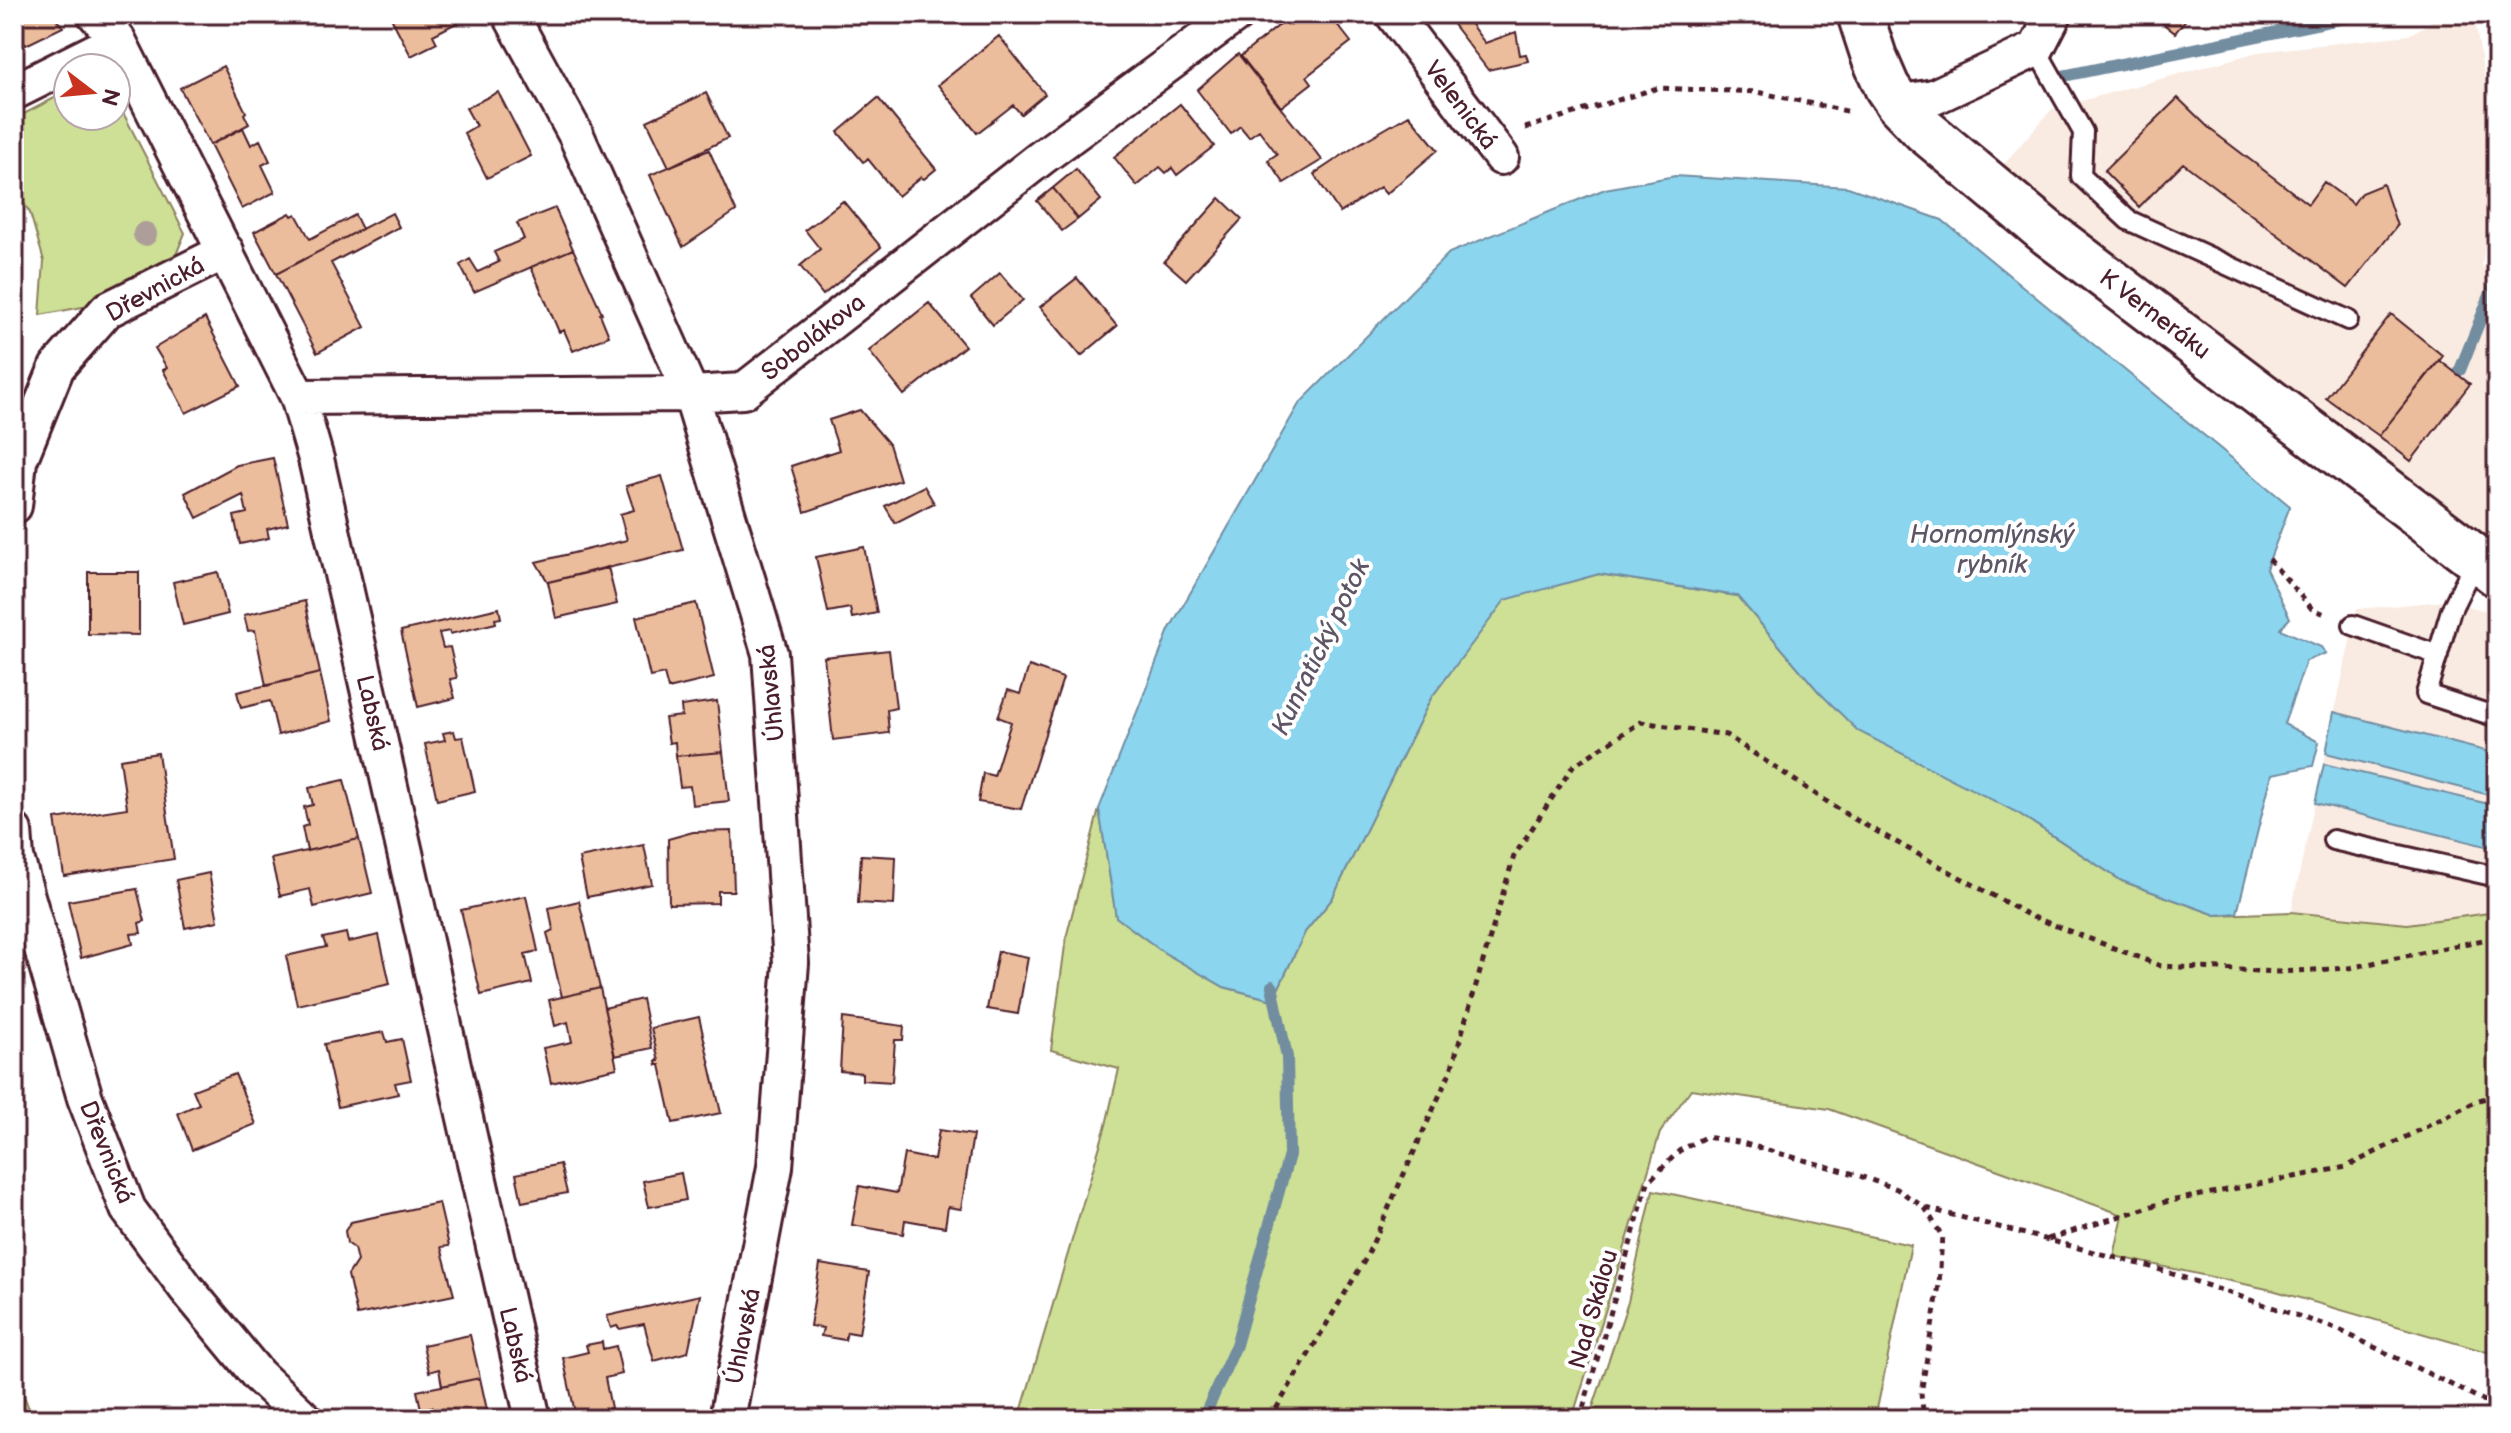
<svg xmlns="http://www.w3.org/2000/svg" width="2511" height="1433" viewBox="0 0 2511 1433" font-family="'Balsamiq Sans',sans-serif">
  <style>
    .built { fill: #f9ebe1 }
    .green { fill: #cde095; stroke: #8c8060; stroke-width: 2 }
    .water { fill: #8cd5ee; stroke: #728ca0; stroke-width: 2 }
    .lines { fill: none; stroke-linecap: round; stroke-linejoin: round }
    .stream { stroke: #728ca0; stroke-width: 12 }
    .building { fill: #ecbd9c; stroke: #4a1f2b; stroke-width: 2 }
    .lane-casing { stroke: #4a1f2b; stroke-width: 24 }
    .street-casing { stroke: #4a1f2b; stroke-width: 40 }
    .secondary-casing { stroke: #4a1f2b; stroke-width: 50 }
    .path { stroke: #4a1f2b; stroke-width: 5; stroke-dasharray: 6 6; stroke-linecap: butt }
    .lane { stroke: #fff; stroke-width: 18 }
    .street { stroke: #fff; stroke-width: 34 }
    .secondary { stroke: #fff; stroke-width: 44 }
    .tree { fill: #ae9e99 }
    .labels { text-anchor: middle; stroke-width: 8; stroke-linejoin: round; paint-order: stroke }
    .street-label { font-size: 24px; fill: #4a1f2b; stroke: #fff }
    .water-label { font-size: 26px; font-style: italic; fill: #5e5666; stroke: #fff }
  </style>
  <rect width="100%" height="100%" fill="#fff"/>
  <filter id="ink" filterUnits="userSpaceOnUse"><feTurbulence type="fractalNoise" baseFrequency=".0125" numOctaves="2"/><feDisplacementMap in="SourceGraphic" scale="16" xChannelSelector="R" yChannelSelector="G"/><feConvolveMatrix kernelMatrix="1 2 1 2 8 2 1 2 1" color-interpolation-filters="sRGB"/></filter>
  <g filter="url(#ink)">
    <path class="built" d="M2444,14H2474L2497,156L2482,266L2497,272V310L2491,328L2497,330V552L2284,392L2000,168L2052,109L2258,52L2409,35Z
      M2444,601L2497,613V912L2407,924L2291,912L2357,609Z"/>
    <path class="green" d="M68,91V116H116V99L185,233L173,262L88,306L40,315L44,261L30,213L14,187V119Z
      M1599,574L1737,596L1819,692L2018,813L2122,881L2216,915L2291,912L2407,924L2497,912V1355L2272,1290L2114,1256L2123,1215L1829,1109L1691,1089L1660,1133L1572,1419H1019L1106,1125L1119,1069L1051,1050L1066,938L1099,809L1116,917L1163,952L1224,987L1273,1000L1305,932L1332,899L1431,698L1505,599Z
      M1653,1190L1911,1245L1875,1419H1589L1628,1302Z
      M14,1370L33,1419H14Z"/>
    <path class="water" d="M1675,176L1848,187L1942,220L2290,506L2266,569L2290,618L2280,629L2321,647L2326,653L2306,661L2284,724L2319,742L2313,766L2272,774L2237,913L2216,915L2122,881L2018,813L1858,731L1819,692L1737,596L1599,574L1505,600L1431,698L1332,899L1305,932L1273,1000L1224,987L1163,952L1116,917L1099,809L1169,630L1299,404L1449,253L1605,189Z
      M2334,712L2497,754V797L2326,753Z
      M2324,764L2497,806V849L2315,803Z"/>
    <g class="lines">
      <path class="stream" d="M2492,14L2497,55
        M2063,76L2364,14
        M2460,370L2497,278
        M1203,1419L1236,1345L1289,1155L1287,1057L1272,986"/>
    </g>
    <path class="building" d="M14,14H52L63,27L26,45L14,32Z
      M389,14H461L464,19L433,35L437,43L411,56Z
      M1293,14H1329L1351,42L1307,76L1312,83L1281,107L1241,56Z
      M1445,14H1463L1485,43L1516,32L1520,55L1526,54L1528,61L1488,70Z
      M1682,14H1737L1685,26Z
      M2151,14H2190L2175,33Z
      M999,36L1045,94L1021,114L1013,105L977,133L938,85Z
      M1238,54L1322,160L1284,183L1268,160L1277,154L1259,130L1249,137L1240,126L1231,134L1197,90Z
      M223,66L246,112L244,114L249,124L210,145L180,88Z
      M498,92L531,156L487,178L464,133L476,126L466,108Z
      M706,93L728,138L669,167L647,121Z
      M878,98L936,169L924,179L921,177L898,196L868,159L863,162L838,132Z
      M2178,98L2211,130L2308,204L2324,182L2353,204L2361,193L2383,184L2397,226L2348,288L2183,163L2139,207L2104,171Z
      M1180,104L1214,146L1177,175L1172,168L1166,173L1160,167L1137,186L1114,157Z
      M1409,115L1438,150L1386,194L1380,187L1340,213L1314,174L1359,144Z
      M243,128L251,145L260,140L270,161L262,165L275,192L242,209L210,145Z
      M709,150L736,211L683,247L650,175Z
      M1076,169L1101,200L1078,219L1053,188Z
      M1053,188L1078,219L1062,231L1037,201Z
      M1220,198L1242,219L1186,280L1164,261Z
      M843,201L881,247L823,295L800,266L820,249L805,230Z
      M555,208L573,249L474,292L460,265L470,259L478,272L499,262L494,252L524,239L517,223Z
      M290,213L292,216L296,214L310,239L355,215L362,229L276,274L254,232Z
      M392,213L399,227L331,263L365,327L317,353L276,274Z
      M573,249L602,313L600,314L609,336L573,351L564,330L559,332L531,267Z
      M1000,273L1023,300L993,325L971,298Z
      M1077,278L1117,326L1081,356L1040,307Z
      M929,303L965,346L904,395L869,351Z
      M2391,314L2443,356L2379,436L2326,398Z
      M205,318L240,386L186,413L163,370L167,368L155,348Z
      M2439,360L2470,384L2411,461L2379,436Z
      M860,410L889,444L900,480L805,512L791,466L839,450L829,420Z
      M273,458L288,524L267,529L269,538L240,544L234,516L247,513L243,495L197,518L185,493L237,465Z
      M662,476L683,550L548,582L536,562L627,540L620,514L634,510L626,486Z
      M924,486L934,503L895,523L885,506Z
      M864,547L877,613L852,618L850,608L828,612L816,557Z
      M608,567L617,604L556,618L548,582Z
      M88,572H139V635L88,634Z
      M218,572L228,614L183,625L173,582Z
      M305,601L320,673L266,686L255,630L248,631L244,615Z
      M696,603L714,678L668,689L664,674L650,677L636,617Z
      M499,608L501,618L495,619L496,623L450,634V631L439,633L443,648L450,647L457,678L450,679L455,698L418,707L401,631Z
      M889,650L896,708L887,710L889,733L833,740L824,657Z
      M1029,666L1063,678L1021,809L978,802L983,773L994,776L1011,722L998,717L1008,690L1020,694Z
      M320,673L331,721L278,735L270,701L241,708L237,692Z
      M717,701L723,752L676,756L675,742L669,743L665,718L682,716L681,706Z
      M454,731L456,738L463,737L475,791L437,800L425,744L445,740L443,733Z
      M723,752L729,801L692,805L690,786L680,787L676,756Z
      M158,753L174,859L64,876L55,819L127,808L120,759Z
      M344,780L359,839L307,851L302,827L308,825L304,807L313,805L309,788Z
      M732,831L734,891H718V903L669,904L668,839L693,832Z
      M359,839L372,893L314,907L310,889L280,896L271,859Z
      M644,845L652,884L587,897L579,858Z
      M861,855L896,857L894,905L858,903Z
      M209,873L218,921L185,928L176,880Z
      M137,889L145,921L139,923L141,933L131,934L133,944L81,958L68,901Z
      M526,896L538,951L525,954L532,983L481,995L461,910Z
      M579,901L600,988L562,997L547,933L553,930L549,908Z
      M346,933L348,942L379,935L390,984L297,1005L286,956L326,947L323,938Z
      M998,951L1028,957L1018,1014L987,1009Z
      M600,988L617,1068L551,1083L543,1048L572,1042L568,1022L555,1026L549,1000Z
      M642,999L652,1048L615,1056L604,1008Z
      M699,1017L721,1113L673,1123L660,1065H657L656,1061H659L651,1028Z
      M843,1018L904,1026L903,1040H895L892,1082L862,1080V1073L840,1071Z
      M384,1032L387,1042L402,1039L411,1080L395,1083L398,1094L338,1107L324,1044Z
      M235,1074L256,1124L192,1150L178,1113L199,1104L193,1090Z
      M939,1130L973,1135L961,1209L948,1207L945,1227L905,1220L903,1234L852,1225L859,1186L897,1193L904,1154L934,1160Z
      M560,1164L567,1193L522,1202L516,1174Z
      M681,1173L686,1200L649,1207L643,1181Z
      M439,1203L449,1246L441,1247L454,1295L357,1315L348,1275L357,1261L354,1248L347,1243L345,1231L351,1222Z
      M820,1264L869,1272L859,1334L847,1332L845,1340L821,1336L823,1328L810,1326Z
      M700,1295L688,1352L654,1361L644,1324L620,1329L617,1326L611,1328L607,1316Z
      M470,1335L480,1378L442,1386L439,1369L429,1372L423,1345Z
      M602,1342L603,1349L616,1346L622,1374L605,1378L611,1408L576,1417L563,1358L588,1352L586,1345Z
      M480,1378L489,1419H435L432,1407L421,1409L417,1391Z"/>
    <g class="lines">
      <defs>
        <path id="lane" d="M2036,49L2083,132L2081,176L2128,220L2348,320
          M2476,559L2451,610L2426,694L2497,717
          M2353,625L2438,655
          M2333,840L2497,877"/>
        <path id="street" d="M95,14L118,40L298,397L316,459L533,1419
          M510,14L576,135L691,394L770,654L791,963L775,1167L727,1419
          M1393,14L1501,157
          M14,92L118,40
          M1898,103L1934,97L2036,49L2054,14
          M298,397L691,394L743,391L1041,158L1237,14
          M14,506L19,461L57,367L107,310L226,251
          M14,831L16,858L85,1098L128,1209L186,1288L258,1375L305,1419"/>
        <path id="secondary" d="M1860,14L1874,57L1887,87L1898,103L1924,130L2049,234L2497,574"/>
      </defs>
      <use href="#lane" class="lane-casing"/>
      <use href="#street" class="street-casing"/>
      <use href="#secondary" class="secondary-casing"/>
      <path class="path" d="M1525,128L1658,88L1757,92L1851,112
        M2269,559L2312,609L2328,615
        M1926,1208L2155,1268L2337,1329L2497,1407
        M2048,1239L2165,1202L2346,1167L2479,1100L2497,1095
        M1270,1419L1366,1258L1451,1070L1514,856L1573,766L1641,722L1726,735L1849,816L2030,916L2161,966L2278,972L2349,968L2497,937
        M1580,1419L1648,1182L1679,1151L1705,1137L1738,1142L1851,1173L1897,1189L1925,1208L1942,1236L1939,1285L1921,1393L1924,1419"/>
      <use href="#lane" class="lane"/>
      <use href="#street" class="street"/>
      <use href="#secondary" class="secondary"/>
    </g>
    <circle class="tree" cx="145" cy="234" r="12"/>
  </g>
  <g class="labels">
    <g class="street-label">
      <text transform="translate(1461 105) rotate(53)" y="8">Velenická</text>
      <text transform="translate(155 289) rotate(-29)" y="8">Dřevnická</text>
      <text transform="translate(2155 314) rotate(37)" y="8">K Verneráku</text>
      <text transform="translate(813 337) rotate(-38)" y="8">Sobolákova</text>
      <text transform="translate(771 693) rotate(-96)" y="8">Úhlavská</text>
      <text transform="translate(373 713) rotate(77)" y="8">Labská</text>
      <text transform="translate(107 1152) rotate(68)" y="8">Dřevnická</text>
      <text transform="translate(1593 1309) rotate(-74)" y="8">Nad Skálou</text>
      <text transform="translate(743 1336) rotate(-79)" y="8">Úhlavská</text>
      <text transform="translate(516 1345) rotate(77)" y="8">Labská</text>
    </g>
    <g class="water-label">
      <text x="1992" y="543">Hornomlýnský<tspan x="1992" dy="30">rybník</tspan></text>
      <text transform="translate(1320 647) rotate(-64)" y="9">Kunratický potok</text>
    </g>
  </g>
  <rect width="2511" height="1433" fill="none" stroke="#fff" stroke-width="48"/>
  <rect x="24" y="24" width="2463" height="1385" fill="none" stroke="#4a1f2b" stroke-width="3" filter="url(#ink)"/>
  <g transform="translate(92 92) rotate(106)"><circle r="38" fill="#ffffff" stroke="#b7a5aa" stroke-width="2"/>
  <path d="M0-6L14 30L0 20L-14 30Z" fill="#c8321e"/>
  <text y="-12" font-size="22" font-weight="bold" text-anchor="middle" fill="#4a1f2b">N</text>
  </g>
</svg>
